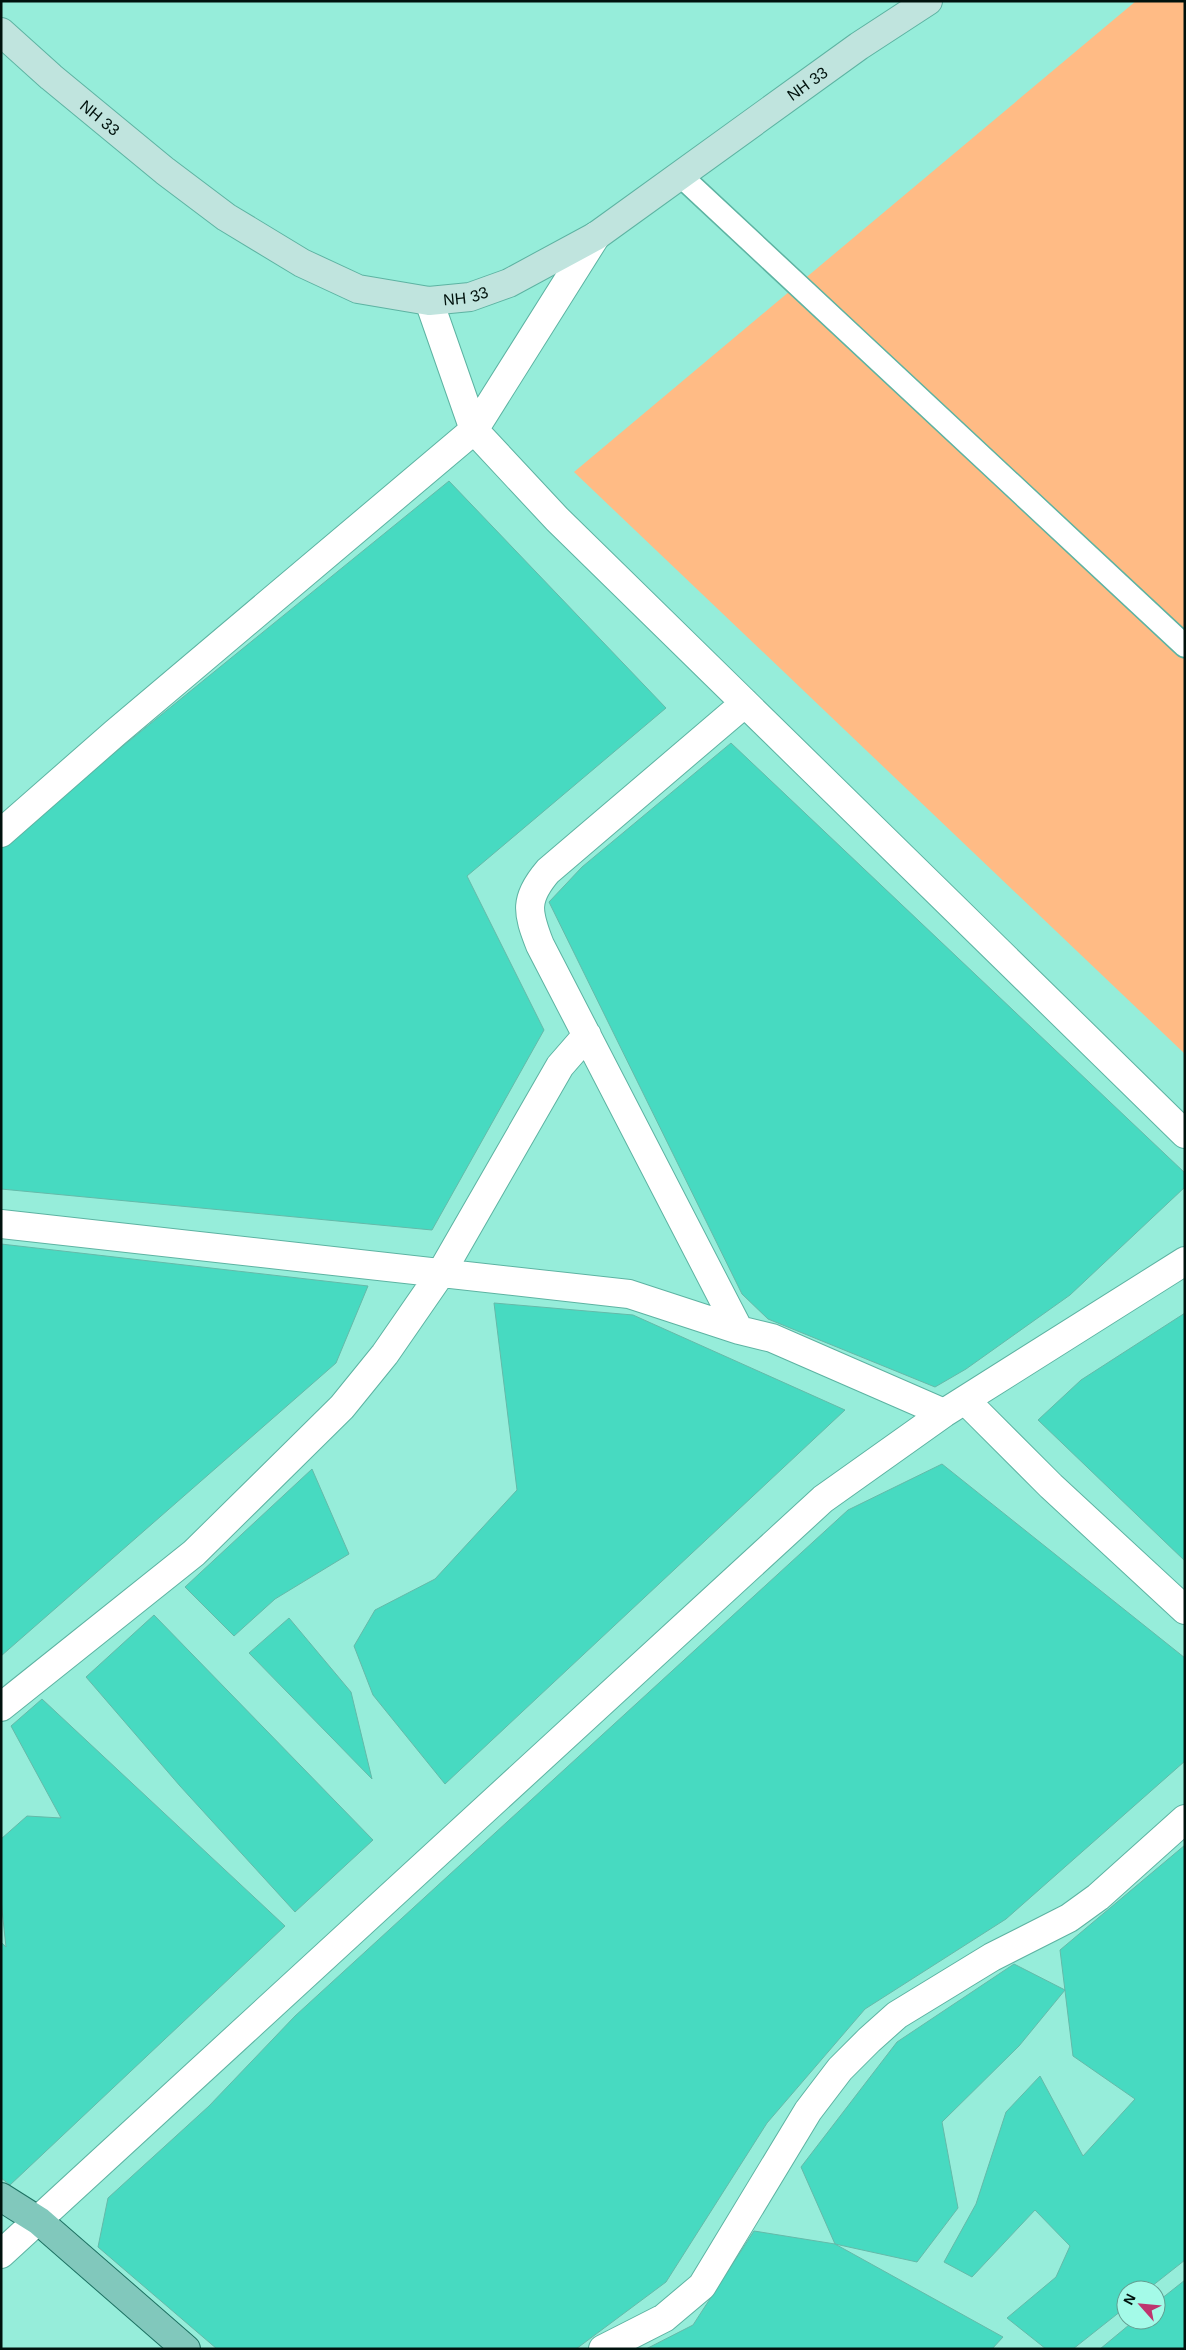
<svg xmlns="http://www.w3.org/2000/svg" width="1186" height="2350" viewBox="0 0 1186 2350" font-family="Helvetica,sans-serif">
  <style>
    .green { fill: #ffbb85 }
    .building { fill: #47dac1; stroke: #64baa9 }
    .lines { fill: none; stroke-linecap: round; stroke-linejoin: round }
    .service-casing { stroke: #5db3a2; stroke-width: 25 }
    .minor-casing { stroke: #5db3a2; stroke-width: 30 }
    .secondary-casing { stroke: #5db3a2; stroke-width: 30 }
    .primary-casing { stroke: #1d7162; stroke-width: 30 }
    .service { stroke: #fff; stroke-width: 22 }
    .minor { stroke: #fff; stroke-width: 28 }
    .secondary { stroke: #c0e4de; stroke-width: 28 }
    .primary { stroke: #81c8bc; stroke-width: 28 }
    .labels { text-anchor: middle; stroke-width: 4.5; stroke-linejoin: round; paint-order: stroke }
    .street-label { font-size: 16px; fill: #00120d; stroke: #a4fae8 }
  </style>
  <rect width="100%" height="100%" fill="#96edda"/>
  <path class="green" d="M1136,1H1185V1054L574,472Z"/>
  <path class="building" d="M449,481L666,708L467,876L544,1030L432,1230L1,1189V845Z
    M731,743L1185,1173V1187L1070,1295L966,1369L935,1387L768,1319L742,1294L549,902L582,867Z
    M1,1244L368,1286L336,1363L1,1656Z
    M494,1303L633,1315L845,1410L445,1784L373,1695L354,1646L375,1610L435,1579L517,1490Z
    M1185,1313V1561L1038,1420L1081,1380Z
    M942,1464L1185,1658V1761L1006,1919L865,2009L767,2123L666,2282L576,2349H217L98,2247L108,2198L209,2106L295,2016L848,1510Z
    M312,1469L349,1554L275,1599L234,1636L185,1587Z
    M154,1615L373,1840L295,1912L180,1786L86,1677Z
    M289,1618L351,1692L372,1779L249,1653Z
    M42,1699L285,1926L10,2185L1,2178V1942L6,1947L1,1900V1839L27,1816L61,1818L11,1726Z
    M1185,1845V2260L1147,2290H1126V2307L1073,2349H1046L1007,2318L1056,2277L1070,2246L1035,2210L972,2277L944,2262L976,2204L1006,2112L1040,2076L1083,2156L1135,2099L1073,2056L1060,1950Z
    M1014,1964L1065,1990L1019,2046L942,2122L958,2208L917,2262L835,2244L801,2167L897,2042Z
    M754,2231L835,2244L1003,2337L992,2349H646L693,2325Z
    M1185,2280V2349H1100L1135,2320H1156V2303Z"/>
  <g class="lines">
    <defs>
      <path id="service" d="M681,176L1185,646"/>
      <path id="minor" d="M429,301L474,430L557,519L1185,1134
        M1,833L115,733L474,430L596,236
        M1,1224L629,1294L739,1330L772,1338L944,1413
        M739,1330L540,945C527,912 524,899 548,871L745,703
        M965,1400L1051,1486L1185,1610
        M1,1707L194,1553L342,1407L385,1354L441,1273L560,1066L587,1035
        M1,2254L823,1499L944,1413L1185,1261
        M603,2349L664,2318L702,2286L808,2111L840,2069L869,2040L897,2015L992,1957L1069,1918L1098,1897L1185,1819"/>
      <g id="secondary">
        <path id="s1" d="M1,32L51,77L165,171L226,217L302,263L358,289L429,301L470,297L509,283L596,236L859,46L928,1"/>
      </g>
      <path id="primary" d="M1,2197L39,2221L186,2349"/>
    </defs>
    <use href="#service" class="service-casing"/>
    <use href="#minor" class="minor-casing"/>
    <use href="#secondary" class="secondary-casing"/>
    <use href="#primary" class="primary-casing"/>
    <use href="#service" class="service"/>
    <use href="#minor" class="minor"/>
    <use href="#secondary" class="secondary"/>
    <use href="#primary" class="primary"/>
  </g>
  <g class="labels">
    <g class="street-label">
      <text dy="6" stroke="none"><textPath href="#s1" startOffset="956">NH 33</textPath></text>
      <text dy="6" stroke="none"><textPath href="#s1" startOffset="131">NH 33</textPath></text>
      <text dy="6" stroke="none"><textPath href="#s1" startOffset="551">NH 33</textPath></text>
    </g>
  </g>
  <rect width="1186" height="2350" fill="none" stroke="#00120d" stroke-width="5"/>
  <g transform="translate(1141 2305) rotate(297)"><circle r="24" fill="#a4fae8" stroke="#629d90"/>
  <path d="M0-4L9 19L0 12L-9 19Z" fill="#be346f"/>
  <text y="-8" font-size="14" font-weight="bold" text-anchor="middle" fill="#00120d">N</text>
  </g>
</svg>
